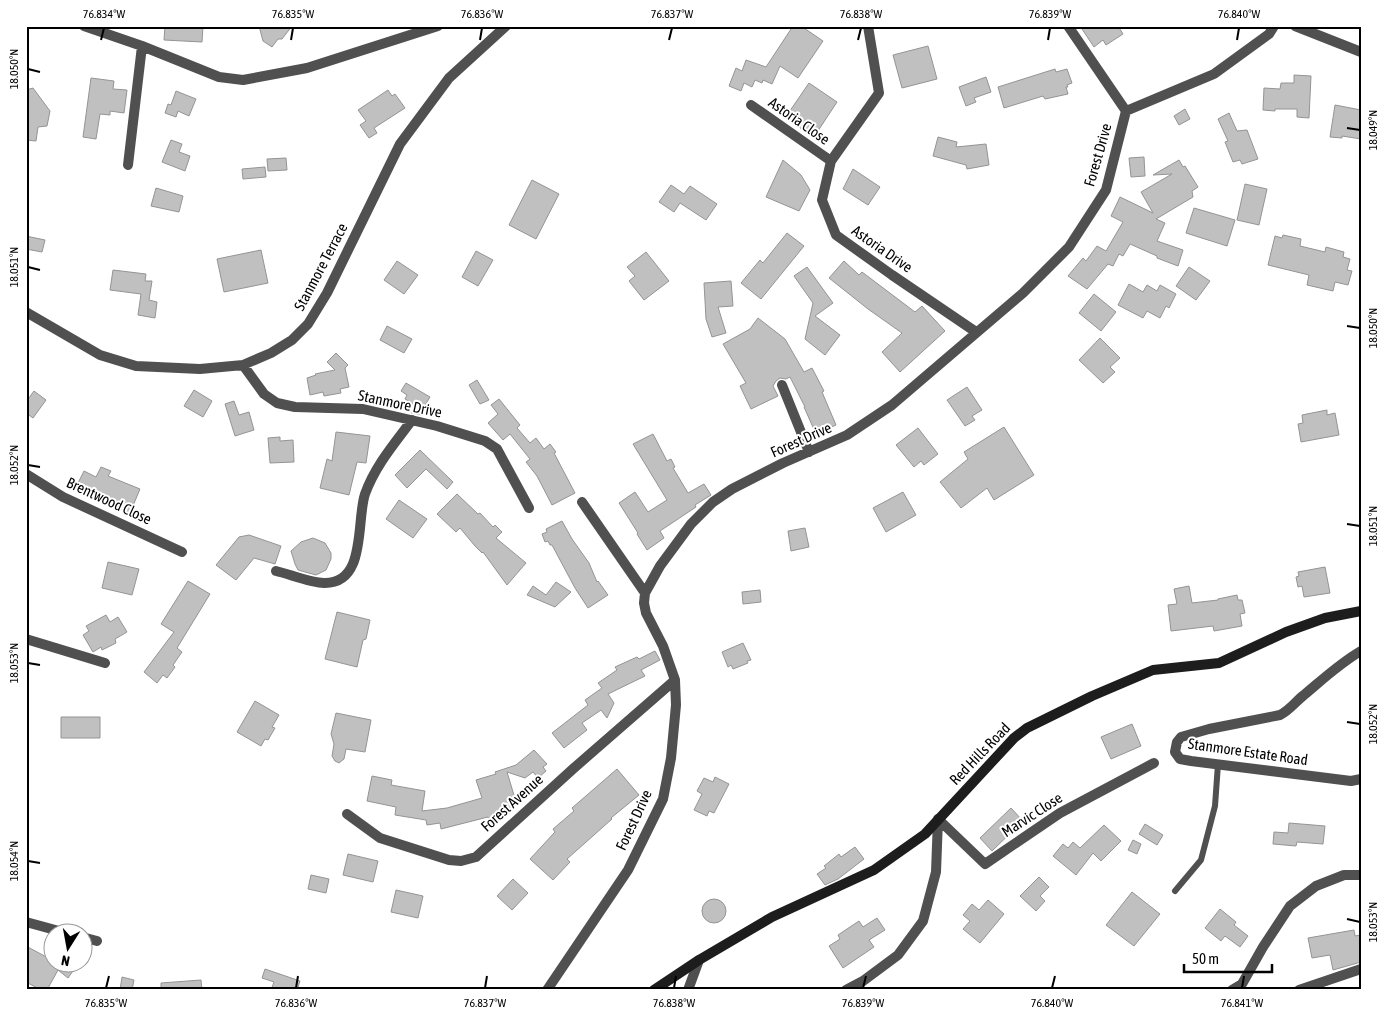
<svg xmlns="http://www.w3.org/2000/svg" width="1387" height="1016" viewBox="0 0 1387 1016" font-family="'Asap Condensed',sans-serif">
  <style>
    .building { fill: #c0c0c0; stroke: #949494 }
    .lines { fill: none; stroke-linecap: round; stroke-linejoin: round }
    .service { stroke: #505050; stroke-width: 6 }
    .minor { stroke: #505050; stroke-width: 10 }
    .secondary { stroke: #1d1d1d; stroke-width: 10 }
    .ticks { fill: none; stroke: #000; stroke-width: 2 }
    .labels { text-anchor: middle; stroke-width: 4; stroke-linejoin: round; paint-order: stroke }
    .street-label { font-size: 15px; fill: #000; stroke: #fff }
    .neatline { fill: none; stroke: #000; stroke-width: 2 }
    .ticks-label { font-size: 12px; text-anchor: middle; fill: #000 }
  </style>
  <rect width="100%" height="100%" fill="#fff"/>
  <path class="building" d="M165,26H203L202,42L164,40Z
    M259,26H292L282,39H278L272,47L263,41Z
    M793,26H801L823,41L798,78L780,66L772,84L763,80L762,83L755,80L752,87L744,83L741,91L729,86L736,68L742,71L746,60L766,67Z
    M1080,26H1118L1123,34L1106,45L1103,40L1094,47Z
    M928,46L937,79L902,88L893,55Z
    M1055,69L1056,72L1067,69L1072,83L1067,85L1068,87H1066L1068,94L1045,99L1043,96L1004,108L998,87Z
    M1294,75L1311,76L1309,118L1297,117V109H1275V111L1263,110L1264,88L1280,89L1281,83H1294Z
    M986,77L991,92L974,98L976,102L966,106L959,87Z
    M91,78L114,81L113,89L127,90L124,113L110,111V115L100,114L96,139L83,137Z
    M809,83L837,102L814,137L785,118Z
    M33,88L50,111L47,126L38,127L36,141L26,140V90Z
    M388,90L392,96L395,94L405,108L374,128L377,133L369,138L360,125L366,121L358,110Z
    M176,91L196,99L189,116L178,111L176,117L165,113L168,104L171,105Z
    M1335,105L1361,110V139L1342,136V138L1330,137Z
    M1185,109L1190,119L1179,125L1174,116Z
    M1229,113L1237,131L1247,130L1258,159L1242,164L1240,160L1233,162L1225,142L1228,141L1218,119Z
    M938,137L957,142L956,147L986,144L989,165L967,169L966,165L933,156Z
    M171,140L182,144L179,152L190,156L185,171L162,162Z
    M1144,157L1145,176L1131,177L1129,158Z
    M286,158L287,170L268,171L267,159Z
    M783,160L801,175L810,190L799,211L766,197Z
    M1179,160L1183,167L1185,166L1198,187L1192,191L1193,197L1156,219L1165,223L1157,241L1183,250L1178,266L1157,258V256L1130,244L1123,256L1119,254L1113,266L1108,264L1087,289L1068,276L1083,258L1086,261L1097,246L1106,251L1123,222L1111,216L1120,197L1153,213L1141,192L1172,174L1153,175Z
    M265,167L266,177L243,179L242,169Z
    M853,169L880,187L868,205L843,189Z
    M532,180L559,194L536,239L509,225Z
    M1245,184L1267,189L1259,225L1237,220Z
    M671,185L684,194L690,186L717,204L706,220L680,203L674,212L659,202Z
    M156,188L183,196L179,212L151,206Z
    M1194,208L1235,220L1227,246L1186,233Z
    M787,233L804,246L761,299L741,283L760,260L763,263Z
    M1283,235L1301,239L1300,246L1325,252L1326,247L1344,252L1343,257L1350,259L1347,270L1352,271L1348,285L1335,282L1333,291L1307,285L1309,275L1268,265L1275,236L1282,238Z
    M26,236L45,240L42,252L26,249Z
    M261,250L268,283L224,292L217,259Z
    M476,251L493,260L478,286L462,277Z
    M646,252L669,281L644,300L629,281L635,276L627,267Z
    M397,261L418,275L404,294L384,280Z
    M844,261L859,275L862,272L915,312L922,306L945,331L900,372L882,352L902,333L868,309L829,278Z
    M807,267L833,303L815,316L840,335L825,355L805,339L813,303L794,276Z
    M1189,267L1210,281L1196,300L1176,286Z
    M113,270L146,274L145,281H152L149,300L157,302L155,318L138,315L141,294L110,290Z
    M731,281L733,306L718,307L726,333L712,337L706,319L704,283Z
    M1129,284L1143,292L1147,285L1157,291L1160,285L1176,294L1169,308L1166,306L1160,318L1147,311L1143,318L1118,305Z
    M1094,294L1116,312L1101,331L1079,313Z
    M758,318L785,339L804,372L812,368L824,391L822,392L836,425L816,434L804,407H805L790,377L786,379L780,378L776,381L773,386L778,396L751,409L740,386L746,383L723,344L750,329Z
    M387,326L412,339L404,353L380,340Z
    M1100,338L1120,358L1110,367L1115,372L1103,383L1079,360Z
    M336,353L348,365L345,368L349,387L340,389L341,393L324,396L323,392L310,395L307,378L316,375L315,374L335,370L327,362Z
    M477,380L489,400L480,404L469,385Z
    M406,383L430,397L424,407L427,408L422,415L411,413L417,406L405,399L407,395L401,391Z
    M967,387L982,410L972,416L975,420L965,426L947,400Z
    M194,390L212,401L203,417L184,406Z
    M34,391L46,400L33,418L26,413V402Z
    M499,399L520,425L517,428L530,443L536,438L544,449L550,444L556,452L554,453L575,493L552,505L537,476L526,462L530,459L510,434L503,440L488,423L498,414L491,405Z
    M234,401L239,415L249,412L254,430L235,436L225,404Z
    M1327,410V415L1335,413L1339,435L1301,442L1298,424L1303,423L1302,415Z
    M1004,427L1034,475L994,500L987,488L961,508L940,482L968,459L964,452Z
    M918,428L938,454L924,465L921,461L914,467L896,445Z
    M336,432L370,436L366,463L357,462L349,495L320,488L327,459L332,461Z
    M653,434L667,461L671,459L675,467L673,468L688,493L704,484L711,495L695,505L696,507L660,531L664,538L647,550L637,534L638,533L619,503L635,492L648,512L667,500L633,444Z
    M280,437V441L293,440L294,462L270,463L268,438Z
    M420,450L453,482L447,489L426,469L407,488L395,475Z
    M101,467L111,471L108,476L140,489L130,513L107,504L108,500L77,485L84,471L96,477Z
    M903,492L916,515L886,532L873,508Z
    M457,494L478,514L480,513L493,527L495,525L502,532L496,538L526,563L507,585L483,552L482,553L475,546L460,528L456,532L437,514Z
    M399,500L427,519L413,538L386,519Z
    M562,521L572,539L589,563L597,582L598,581L608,595L588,608L575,588L552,545H550L548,541L545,542L542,534L547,532L546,529Z
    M805,528L809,547L791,551L788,531Z
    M249,535L281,546L275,564L254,558L236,580L216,565L239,537Z
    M313,538L325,543L331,553V559L326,570L316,575L298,570L295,564L291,551L301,542Z
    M108,562L139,569L132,595L102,588Z
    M1325,567L1330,593L1304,597L1302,586L1298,587L1296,577L1299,576L1298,572Z
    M188,581L210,594L177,648L182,652L173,665L175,667L167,678L163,675L157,683L144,672L174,632L161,624Z
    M556,582L571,592L555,607L527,595L533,586L546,595Z
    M1189,586L1192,603L1218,600V599L1237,595L1238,600H1242L1245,613L1240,614L1242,626L1214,631L1213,626L1171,631L1168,605L1177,604L1174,589Z
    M760,590L761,602L743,604L742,592Z
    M337,612L370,620L366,639L363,640L357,667L325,659Z
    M106,615L110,622L118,617L127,632L115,639L116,643L102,650L101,647L93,652L83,635L89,631L86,626Z
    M743,643L751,660L747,661L748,663L733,669L731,665L728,667L722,652Z
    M655,651L660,660L641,670L645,676L608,694L614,703L607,718L601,710L582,723L587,730L564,748L552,733L588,705L585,700L602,688L598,683L617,670L615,667L637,657L639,659Z
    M255,701L279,715L272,727L275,728L268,740L265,739L261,746L237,732Z
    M336,713L371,720L365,752L346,749L344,759L339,763L335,761L332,756L334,744L331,734Z
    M61,717H100V738H61Z
    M1132,724L1141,746L1111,759L1101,737Z
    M534,750L547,764L543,767L546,771L538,778L533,772L525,778L507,772L517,805L505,809V815L489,820L488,817L441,829L440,823L427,825L426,820L395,815L396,807L367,801L372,776L392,780L391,785L425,791L422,811L447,808L482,798L476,780L496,774L495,772L516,765Z
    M617,769L639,795L611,818L612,819L567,859L570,862L553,880L530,859L555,832L553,829L574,811L572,808Z
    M715,777L729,784L714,813L709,811L707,816L694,810L702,794L697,791L704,778L713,782Z
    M1011,808L1023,821L992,851L980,838Z
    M1289,823L1325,826L1323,844L1297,842L1296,846L1273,844L1274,832L1288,833Z
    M1145,824L1163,835L1157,845L1139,834Z
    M1104,825L1121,841L1101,861L1093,853L1076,875L1053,856L1063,844L1068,848L1073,842L1080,848Z
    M1133,840L1141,844L1137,854L1128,850Z
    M855,847L864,859L838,879L825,885L817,874L826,868L824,866L839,854L841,857Z
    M348,854L378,861L373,882L343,875Z
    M311,875L329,879L326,893L308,889Z
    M1039,877L1049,887L1040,896L1045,901L1036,911L1020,896Z
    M513,879L528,893L512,910L497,896Z
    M396,890L423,896L418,918L391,912Z
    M1132,892L1160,914L1134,946L1106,925Z
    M702 911a12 12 0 1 1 24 0a12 12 0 1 1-24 0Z
    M988,900L1004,914L980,943L963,929L970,921L963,915L972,904L979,910Z
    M1220,909L1236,922L1234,925L1248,936L1240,947L1225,936L1221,941L1205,928Z
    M877,918L885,930L869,940L874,947L843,968L829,946L840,939L838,935L859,921L863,927Z
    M1354,930L1355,936L1361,935V962L1333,970L1330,955L1312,958L1308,938Z
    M26,946L52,960V964H78L68,978L58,970L47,990H41L26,982Z
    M265,969L300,981L297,990H271L274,982L262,978Z
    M122,977L134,980L132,990H120Z
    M201,980L202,990H161V983Z"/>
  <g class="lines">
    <path class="service" d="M1175,891L1201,860L1215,806L1218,764"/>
    <path class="minor" d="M84,26L142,46L219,77L243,80L307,68L438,26
      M868,26L879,93L831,161L822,200L836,235L892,275L976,332
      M1068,26L1126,111
      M1295,26L1361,52
      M751,105L831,161
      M128,165L142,46
      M26,312L100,355L136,366L200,369L243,365L271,353L292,340L308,324L327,293L400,144L449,78L506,26
      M243,365L264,394L277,403L295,407L363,409L437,426L485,441L497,449L529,508
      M782,385L809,452
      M26,474L63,497L182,552
      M582,502L645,593
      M276,571C289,574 311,583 324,583C367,584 356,521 365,494C375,466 394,444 412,420
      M26,639L105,663
      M1361,651C1340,663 1322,680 1304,695C1295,702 1290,710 1280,715L1209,729L1181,737L1177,742L1175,752L1180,759L1191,761L1351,781L1361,779
      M347,814L380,838L449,860L461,861L476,857L574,768L675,680
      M938,819L985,864L1060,813L1154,763
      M26,922L70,934
      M82,937L97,941
      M547,990L628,870L663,799L671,758L676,705L675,680L663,646L646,613L644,603L645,593L660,566L691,524L713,502L732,489L783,463L847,435L892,405L1023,293L1069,247L1106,190L1126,111L1214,74L1269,34L1274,26
      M688,990L699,960
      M846,990L863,981L898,955L923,921L936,872L938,819
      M1232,990L1242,984L1263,947L1290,906L1316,886L1344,875H1361
      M1299,990L1361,969"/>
    <path class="secondary" d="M654,990L699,960L772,917L874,870L925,834L1014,738L1027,728L1092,696L1153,670L1219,663L1286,632L1325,618L1361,611"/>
  </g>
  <path class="ticks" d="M101,40L104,28M291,40L293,28M480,40L482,28M669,40L672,28M858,40L861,28M1048,40L1050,28M1237,40L1239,28M28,69L40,72M1347,128L1360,130M28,267L40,270M1347,326L1360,328M28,465L40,467M1347,524L1360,526M28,663L40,665M1347,722L1360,724M28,861L40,863M1347,919L1360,922M106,988L109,976M296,988L298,976M485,988L487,976M674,988L676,976M863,988L866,976M1052,988L1055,976M1242,988L1244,976"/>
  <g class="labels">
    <g class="street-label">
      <text transform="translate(799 121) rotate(35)" y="5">Astoria Close</text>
      <text transform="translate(1098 155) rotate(-74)" y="5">Forest Drive</text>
      <text transform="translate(882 249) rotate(35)" y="5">Astoria Drive</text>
      <text transform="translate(321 267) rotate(-62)" y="5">Stanmore Terrace</text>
      <text transform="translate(400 404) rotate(12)" y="5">Stanmore Drive</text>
      <text transform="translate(801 440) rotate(-24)" y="5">Forest Drive</text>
      <text transform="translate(109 501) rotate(25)" y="5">Brentwood Close</text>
      <text transform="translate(1248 752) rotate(8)" y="5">Stanmore Estate Road</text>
      <text transform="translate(980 754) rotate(-46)" y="5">Red Hills Road</text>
      <text transform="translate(512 803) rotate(-42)" y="5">Forest Avenue</text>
      <text transform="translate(1032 815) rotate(-33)" y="5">Marvic Close</text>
      <text transform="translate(634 820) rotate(-65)" y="5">Forest Drive</text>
    </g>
  </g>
  <rect width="1387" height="1016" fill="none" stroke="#ffffff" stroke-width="55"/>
  <g transform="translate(68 948) rotate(191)"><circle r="24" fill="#ffffff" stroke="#999999"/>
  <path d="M0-4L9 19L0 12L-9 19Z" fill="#000000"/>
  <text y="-8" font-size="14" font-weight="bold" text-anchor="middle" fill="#000000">N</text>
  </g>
  <path d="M1184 964v8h88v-8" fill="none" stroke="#000000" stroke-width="2.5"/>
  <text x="1192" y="964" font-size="15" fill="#000000" stroke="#ffffff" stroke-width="4" paint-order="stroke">50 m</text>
  <rect x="28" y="28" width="1332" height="960" class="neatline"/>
  <g class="ticks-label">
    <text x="104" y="18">76.834°W</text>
    <text x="293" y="18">76.835°W</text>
    <text x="482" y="18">76.836°W</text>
    <text x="672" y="18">76.837°W</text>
    <text x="861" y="18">76.838°W</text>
    <text x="1050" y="18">76.839°W</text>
    <text x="1239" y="18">76.840°W</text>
    <text transform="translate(14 69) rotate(-90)" y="4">18.050°N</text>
    <text transform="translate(1373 130) rotate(-90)" y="4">18.049°N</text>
    <text transform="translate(14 267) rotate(-90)" y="4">18.051°N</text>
    <text transform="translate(1373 328) rotate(-90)" y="4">18.050°N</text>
    <text transform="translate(14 465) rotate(-90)" y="4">18.052°N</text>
    <text transform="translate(1373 526) rotate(-90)" y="4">18.051°N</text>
    <text transform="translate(14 663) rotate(-90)" y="4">18.053°N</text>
    <text transform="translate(1373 724) rotate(-90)" y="4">18.052°N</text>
    <text transform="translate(14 861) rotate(-90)" y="4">18.054°N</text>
    <text transform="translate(1373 922) rotate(-90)" y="4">18.053°N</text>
    <text x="106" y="1007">76.835°W</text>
    <text x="296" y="1007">76.836°W</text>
    <text x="485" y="1007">76.837°W</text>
    <text x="674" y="1007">76.838°W</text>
    <text x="863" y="1007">76.839°W</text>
    <text x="1052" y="1007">76.840°W</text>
    <text x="1242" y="1007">76.841°W</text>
  </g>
</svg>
